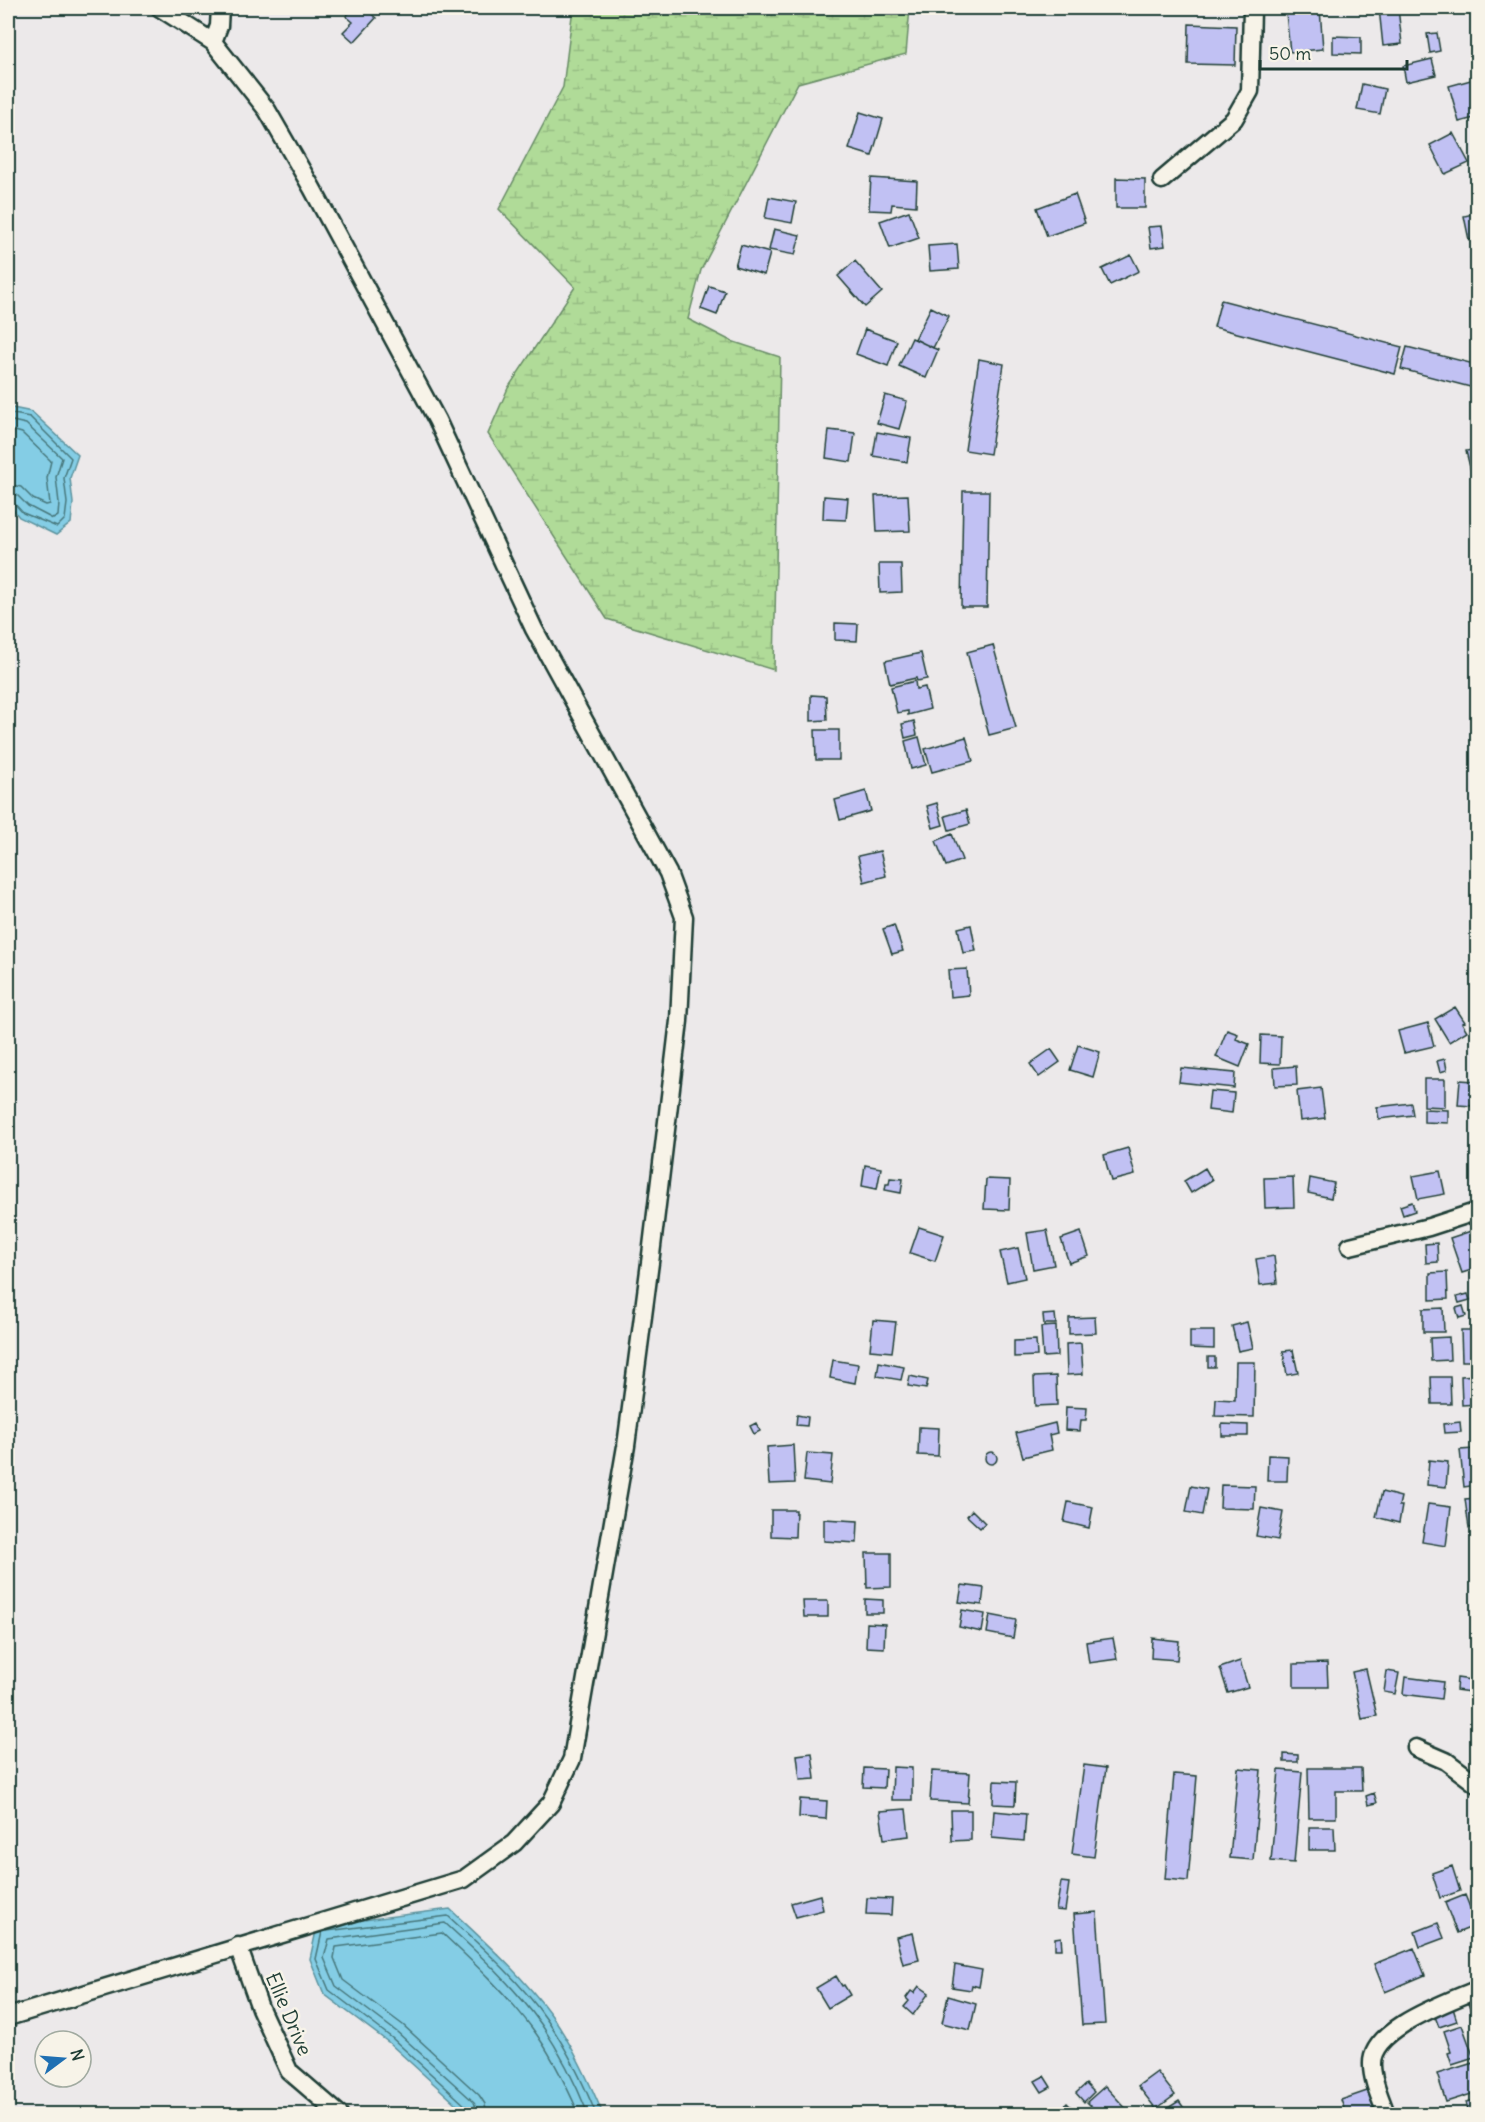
<svg xmlns="http://www.w3.org/2000/svg" width="1485" height="2122" viewBox="0 0 1485 2122" font-family="Delius,sans-serif">
  <style>
    .wetland { fill: url(#wetland-marsh); stroke: #688c66; stroke-width: 1.5 }
    .water { fill: #84cde5; stroke: #5c939e; stroke-width: 1.5 }
    .lines { fill: none; stroke-linecap: round; stroke-linejoin: round }
    .shore { stroke: #47777b; stroke-width: 1.5 }
    .building { fill: #c1c1f3; stroke: #1f3d34; stroke-width: 1.5 }
    .minor-casing { stroke: #1f3d34; stroke-width: 21 }
    .minor { stroke: #f7f3e8; stroke-width: 16 }
    .labels { text-anchor: middle; stroke-width: 5; stroke-linejoin: round; paint-order: stroke }
    .street-label { font-size: 20px; fill: #1f3d34; stroke: #f7f3e8 }
  </style>
  <defs>
    <pattern id="wetland-marsh" width="20" height="14" patternUnits="userSpaceOnUse" patternTransform="scale(1.5)"><rect width="20" height="14" fill="#b0db98"/><path d="M1 5h8M5 5V1M11 12h8M15 12V8" fill="none" stroke="#97bd84"/></pattern>
  </defs>
  <rect width="100%" height="100%" fill="#ece9ea"/>
  <filter id="ink" filterUnits="userSpaceOnUse"><feTurbulence type="fractalNoise" baseFrequency=".0167" numOctaves="2"/><feDisplacementMap in="SourceGraphic" scale="12" xChannelSelector="R" yChannelSelector="G"/><feConvolveMatrix kernelMatrix="1 2 1 2 8 2 1 2 1" color-interpolation-filters="sRGB"/></filter>
  <g filter="url(#ink)">
    <path class="wetland" d="M573,8H910L906,54L798,83L701,270L688,319L731,341L780,357L774,670L607,619L488,434L508,388L575,287L499,209L563,87Z"/>
    <path class="water" d="M8,407L32,412L78,455L70,478L73,503L71,523L56,535L19,517L8,503Z
      M450,1909C485,1942 523,1976 552,2016C573,2046 589,2081 603,2114H467L388,2042L324,1994L310,1959L317,1926Z"/>
    <g class="lines">
      <path class="shore" d="M8,413L30,417L71,458L64,478L67,503L65,519L57,527L23,513L13,502L8,500
        M8,420L26,424L62,458L56,477L59,503L58,516L53,519L28,506L17,495L8,493
        M8,429L22,433L51,461L47,478L50,504L46,505L33,499L21,487L8,484
        M327,1931L448,1916C483,1948 520,1981 547,2020C567,2049 583,2082 596,2114
        M322,1932L316,1959L329,1990L392,2038L468,2108L470,2114
        M478,2114L474,2102L397,2032L336,1986L324,1958L329,1939L445,1923C479,1954 515,1987 541,2024C560,2052 576,2084 588,2114
        M487,2114L485,2104L479,2095L403,2025L343,1980L334,1958L336,1947L442,1933C474,1963 506,1993 532,2028C550,2052 567,2087 579,2114"/>
    </g>
    <path class="building" d="M354,8H365L376,18L354,42L343,32L353,22L346,16Z
      M1379,8H1398L1402,44L1383,46Z
      M1320,9L1323,49L1290,52L1286,13Z
      M1189,24L1236,26L1235,65L1188,64Z
      M1437,33L1440,51L1430,53L1427,34Z
      M1333,36L1361,37V54L1333,53Z
      M1432,59L1436,75L1406,82L1403,66Z
      M1478,78V117L1459,122L1449,86Z
      M1362,84L1385,89L1380,114L1357,110Z
      M860,112L883,119L872,156L849,149Z
      M1453,133L1469,163L1445,174L1430,145Z
      M871,178L917,181L916,206L892,204L891,211L869,210Z
      M1116,178L1145,179V208H1116Z
      M1075,194L1085,223L1047,236L1037,208Z
      M769,197L796,202L792,223L765,218Z
      M909,211L919,238L890,248L880,221Z
      M1478,213V239L1469,240L1464,216Z
      M1162,226L1165,246L1151,248L1148,227Z
      M774,229L800,235L795,255L769,250Z
      M957,244L959,269L930,271L928,246Z
      M741,245L770,253L764,275L735,266Z
      M1131,255L1139,271L1110,285L1102,269Z
      M855,261L882,292L865,307L838,276Z
      M709,286L725,291L717,315L701,309Z
      M1221,300L1402,347L1395,374L1214,327Z
      M931,307L949,316L933,348L915,339Z
      M865,329L897,341L888,366L856,354Z
      M912,338L938,350L926,378L899,366Z
      M1407,347L1478,365V389L1401,369Z
      M979,359L1004,364L990,454L965,450Z
      M885,395L907,401L899,429L877,423Z
      M829,430L855,433L851,462L826,458Z
      M877,432L911,438L907,462L873,456Z
      M1478,449V500L1466,451Z
      M963,491H989L987,607H961Z
      M908,495L910,531L877,532L875,496Z
      M824,496L848,498L846,520L823,519Z
      M879,564H901L902,592L880,593Z
      M835,623L858,624L857,641L835,640Z
      M993,645L1016,728L989,735L967,652Z
      M921,653L927,679L917,681L916,678L890,684L885,661Z
      M915,681L916,689L925,687L930,709L908,715V711L897,713L891,687Z
      M811,695L826,696L827,720L811,721Z
      M914,721L917,735L905,738L902,724Z
      M815,730H839V760H816Z
      M919,737L926,765L911,769L905,741Z
      M966,737L973,761L932,772L925,749Z
      M866,791L871,811L840,820L835,800Z
      M937,803L943,825L933,828L927,806Z
      M966,810L970,824L949,830L945,816Z
      M952,834L962,860L946,866L936,841Z
      M880,851L886,876L864,882L858,856Z
      M894,925L903,951L892,954L883,929Z
      M971,925L976,951L963,953L958,928Z
      M967,969L969,995L950,997L948,970Z
      M1455,1007L1465,1022L1462,1023L1467,1031L1449,1042L1435,1019Z
      M1428,1023L1434,1046L1404,1053L1398,1031Z
      M1227,1030L1238,1034L1236,1039L1249,1044L1240,1067L1216,1057Z
      M1261,1035L1281,1036L1280,1064L1260,1063Z
      M1078,1045L1100,1052L1093,1077L1070,1070Z
      M1051,1049L1060,1062L1039,1077L1030,1064Z
      M1445,1059L1447,1070L1440,1072L1437,1061Z
      M1296,1066L1297,1085L1275,1086L1274,1068Z
      M1181,1068L1235,1073L1234,1088L1179,1082Z
      M1424,1079H1445V1107L1424,1106Z
      M1460,1080L1474,1081L1472,1106L1458,1105Z
      M1321,1088L1325,1118L1300,1121L1297,1091Z
      M1210,1091L1234,1093L1232,1113L1208,1110Z
      M1411,1103L1413,1115L1379,1119L1377,1107Z
      M1424,1109L1448,1110V1123L1424,1122Z
      M1128,1148L1135,1175L1111,1181L1104,1155Z
      M865,1165L881,1168L877,1189L862,1186Z
      M1205,1168L1212,1180L1191,1193L1184,1181Z
      M1440,1171L1445,1194L1418,1199L1413,1176Z
      M1293,1177L1294,1207L1265,1208L1264,1178Z
      M890,1178L903,1179L901,1193L885,1190L886,1184H889Z
      M1310,1178L1334,1183L1331,1198L1308,1193Z
      M986,1179L1010,1180L1009,1210L984,1209Z
      M1412,1202L1415,1211L1403,1215L1400,1206Z
      M919,1227L944,1235L935,1261L910,1253Z
      M1047,1230L1054,1265L1033,1269L1027,1233Z
      M1471,1231L1478,1251V1268L1462,1273L1450,1238Z
      M1081,1232L1089,1256L1069,1263L1061,1239Z
      M1437,1243L1438,1262L1426,1263L1425,1244Z
      M1018,1248L1025,1278L1007,1282L1000,1252Z
      M1274,1256L1277,1283L1260,1285L1256,1259Z
      M1447,1272L1448,1299L1430,1300V1273Z
      M1468,1294L1470,1300L1459,1303L1457,1297Z
      M1463,1306L1466,1316L1459,1318L1456,1308Z
      M1443,1308L1444,1332H1423V1309Z
      M1055,1314L1056,1324H1044L1043,1315Z
      M1095,1317L1096,1333L1069,1334V1318Z
      M873,1320L896,1322L892,1352L870,1350Z
      M1247,1322L1253,1348L1238,1351L1232,1326Z
      M1056,1326L1057,1356L1043,1357L1041,1327Z
      M1461,1330H1478V1361H1462Z
      M1190,1331H1214V1349L1190,1348Z
      M1449,1337L1450,1360L1431,1361L1430,1338Z
      M1036,1340L1037,1356L1014,1357V1341Z
      M1081,1343L1083,1374L1067,1375L1066,1344Z
      M1293,1350L1298,1373L1287,1375L1283,1351Z
      M1208,1357H1215V1367H1208Z
      M833,1360L858,1364L855,1383L830,1378Z
      M879,1362L904,1367L901,1380L877,1376Z
      M1236,1362H1255L1254,1417L1215,1416L1216,1399L1235,1400Z
      M1478,1375V1404L1462,1405L1461,1376Z
      M910,1376L928,1380L926,1389L908,1386Z
      M1056,1376L1057,1405L1035,1406L1034,1377Z
      M1431,1377H1450L1451,1404H1432Z
      M1066,1407L1087,1408L1086,1420H1081L1080,1431L1065,1430Z
      M797,1415L808,1417L807,1426L796,1425Z
      M1460,1422L1461,1432L1444,1433L1443,1424Z
      M756,1423L760,1431L754,1434L750,1426Z
      M1055,1423L1057,1433L1049,1435L1052,1450L1023,1457L1016,1433Z
      M1222,1424L1248,1425V1436H1222Z
      M919,1427L939,1428L938,1456L918,1455Z
      M793,1445L795,1483L769,1484L767,1447Z
      M1474,1449L1477,1485L1464,1487L1460,1450Z
      M985 1458a6 6 0 1 1 12 0a6 6 0 1 1-12 0Z
      M807,1453L833,1455L830,1484L804,1481Z
      M1268,1455L1288,1456L1287,1481H1267Z
      M1429,1460L1448,1462L1446,1487L1427,1485Z
      M1221,1485L1255,1486L1254,1509L1220,1508Z
      M1191,1486L1207,1489L1202,1515L1186,1512Z
      M1382,1492L1401,1497L1399,1506H1402L1399,1523L1376,1517Z
      M1478,1498V1527L1469,1528L1465,1499Z
      M1068,1502L1093,1507L1089,1528L1064,1522Z
      M1428,1504L1451,1507L1446,1546L1422,1542Z
      M1261,1508L1283,1512L1278,1540L1256,1536Z
      M771,1510H796L795,1537L771,1536Z
      M972,1510L985,1523L980,1528L967,1516Z
      M824,1519L858,1521L857,1543L824,1541Z
      M866,1553H891V1587L867,1588Z
      M962,1585L984,1588L982,1605L959,1602Z
      M865,1599L883,1600V1613H865Z
      M803,1601H828V1617H804Z
      M962,1610L985,1614L982,1632L959,1627Z
      M990,1615L1016,1620L1013,1638L987,1633Z
      M867,1623L885,1624L884,1648L866,1647Z
      M1113,1638L1117,1659L1089,1663L1086,1642Z
      M1152,1638L1179,1641L1177,1660L1151,1658Z
      M1240,1661L1248,1687L1228,1693L1220,1668Z
      M1327,1663L1328,1687H1294V1664Z
      M1366,1669L1377,1716L1362,1719L1352,1672Z
      M1387,1671L1399,1673L1395,1694L1384,1692Z
      M1405,1677L1443,1682L1441,1699L1403,1694Z
      M1457,1678L1478,1681L1477,1693L1456,1690Z
      M812,1753L815,1779L800,1780L797,1755Z
      M1284,1754L1298,1755V1762H1284Z
      M1084,1765L1106,1768L1094,1857L1072,1854Z
      M893,1767L912,1768V1800H892Z
      M864,1768L885,1769L884,1788L863,1787Z
      M1238,1768L1261,1770L1253,1860L1230,1858Z
      M1308,1768H1361L1362,1791H1336V1818H1309Z
      M1279,1770L1302,1772L1294,1863L1271,1861Z
      M932,1771L970,1773L968,1803L930,1801Z
      M1174,1774L1197,1776L1188,1881L1165,1879Z
      M994,1781L1016,1782L1015,1805L993,1804Z
      M1374,1793L1377,1803L1368,1805L1366,1796Z
      M800,1799L827,1801L826,1819L799,1817Z
      M906,1809L909,1836L884,1839L880,1811Z
      M951,1810H971V1840L952,1841Z
      M994,1811L1026,1814L1024,1841L992,1838Z
      M1309,1827H1334L1335,1850H1309Z
      M1452,1866L1460,1891L1440,1898L1432,1873Z
      M1061,1882L1069,1883L1065,1911L1056,1910Z
      M820,1895L823,1910L796,1917L791,1903Z
      M1465,1895L1477,1925L1457,1933L1445,1903Z
      M867,1898L892,1899L891,1915L866,1914Z
      M1097,1912L1105,2024L1082,2025L1074,1914Z
      M1438,1923L1444,1938L1420,1947L1415,1932Z
      M913,1933L919,1960L903,1964L896,1937Z
      M1061,1937L1062,1949H1055V1938Z
      M1414,1948L1425,1975L1385,1992L1374,1964Z
      M955,1965L982,1970L979,1987L972,1985L971,1990L952,1987Z
      M836,1976L842,1986L844,1985L850,1995L828,2008L816,1988Z
      M919,1986L929,1993L913,2015L904,2007L909,2001L906,1998L911,1991L914,1993Z
      M1478,1993V2030H1477L1466,1997Z
      M948,1996L976,2004L970,2030L942,2023Z
      M1453,2008L1457,2021L1439,2027L1434,2014Z
      M1462,2025L1474,2058L1452,2065L1448,2053L1451,2052L1444,2031Z
      M1473,2063L1478,2077V2092L1446,2102L1437,2074Z
      M1157,2072L1175,2095L1156,2109L1138,2086Z
      M1044,2076L1051,2087L1042,2092L1035,2081Z
      M1086,2084L1094,2092L1084,2102L1076,2093Z
      M1105,2086L1131,2114H1099L1087,2102Z
      M1370,2090L1378,2114H1346L1341,2100Z
      M1478,2099V2114H1469L1466,2102Z
      M1179,2101L1188,2114H1165L1163,2111Z
      M1067,2103L1076,2112L1073,2114H1062L1059,2111Z"/>
    <g class="lines">
      <defs>
        <path id="minor" d="M213,42L219,26L220,8
          M1162,180L1234,119L1250,91L1252,8
          M1350,1246L1429,1227L1478,1211
          M1416,1748L1446,1761L1478,1785
          M238,1946L260,2008L289,2071L339,2114
          M8,2017L464,1879L514,1843L551,1803L572,1759L626,1446L651,1255L679,1021L684,917L668,873L534,629L437,420L312,188L267,110L213,42L160,8
          M1386,2114C1381,2099 1372,2081 1372,2065C1370,2028 1449,2002 1478,1989"/>
      </defs>
      <use href="#minor" class="minor-casing"/>
      <use href="#minor" class="minor"/>
    </g>
  </g>
  <g class="labels">
    <g class="street-label">
      <text transform="translate(289 2014) rotate(67)" y="7">Ellie Drive</text>
    </g>
  </g>
  <rect width="1485" height="2122" fill="none" stroke="#f7f3e8" stroke-width="30"/>
  <rect x="15" y="15" width="1455" height="2092" fill="none" stroke="#1f3d34" stroke-width="2" filter="url(#ink)"/>
  <g transform="translate(63 2059) rotate(74)"><circle r="28" fill="#f7f3e8" stroke="#a1aaa0" stroke-width="1.5"/>
  <path d="M0-4.5L10 22L0 15L-10 22Z" fill="#1f6fb2"/>
  <text y="-9" font-size="16" font-weight="bold" text-anchor="middle" fill="#1f3d34">N</text>
  </g>
  <path d="M1260 60v9h147v-9" fill="none" stroke="#1f3d34" stroke-width="3"/>
  <text x="1269" y="60" font-size="18" fill="#1f3d34" stroke="#f7f3e8" stroke-width="4.5" paint-order="stroke">50 m</text>
</svg>
